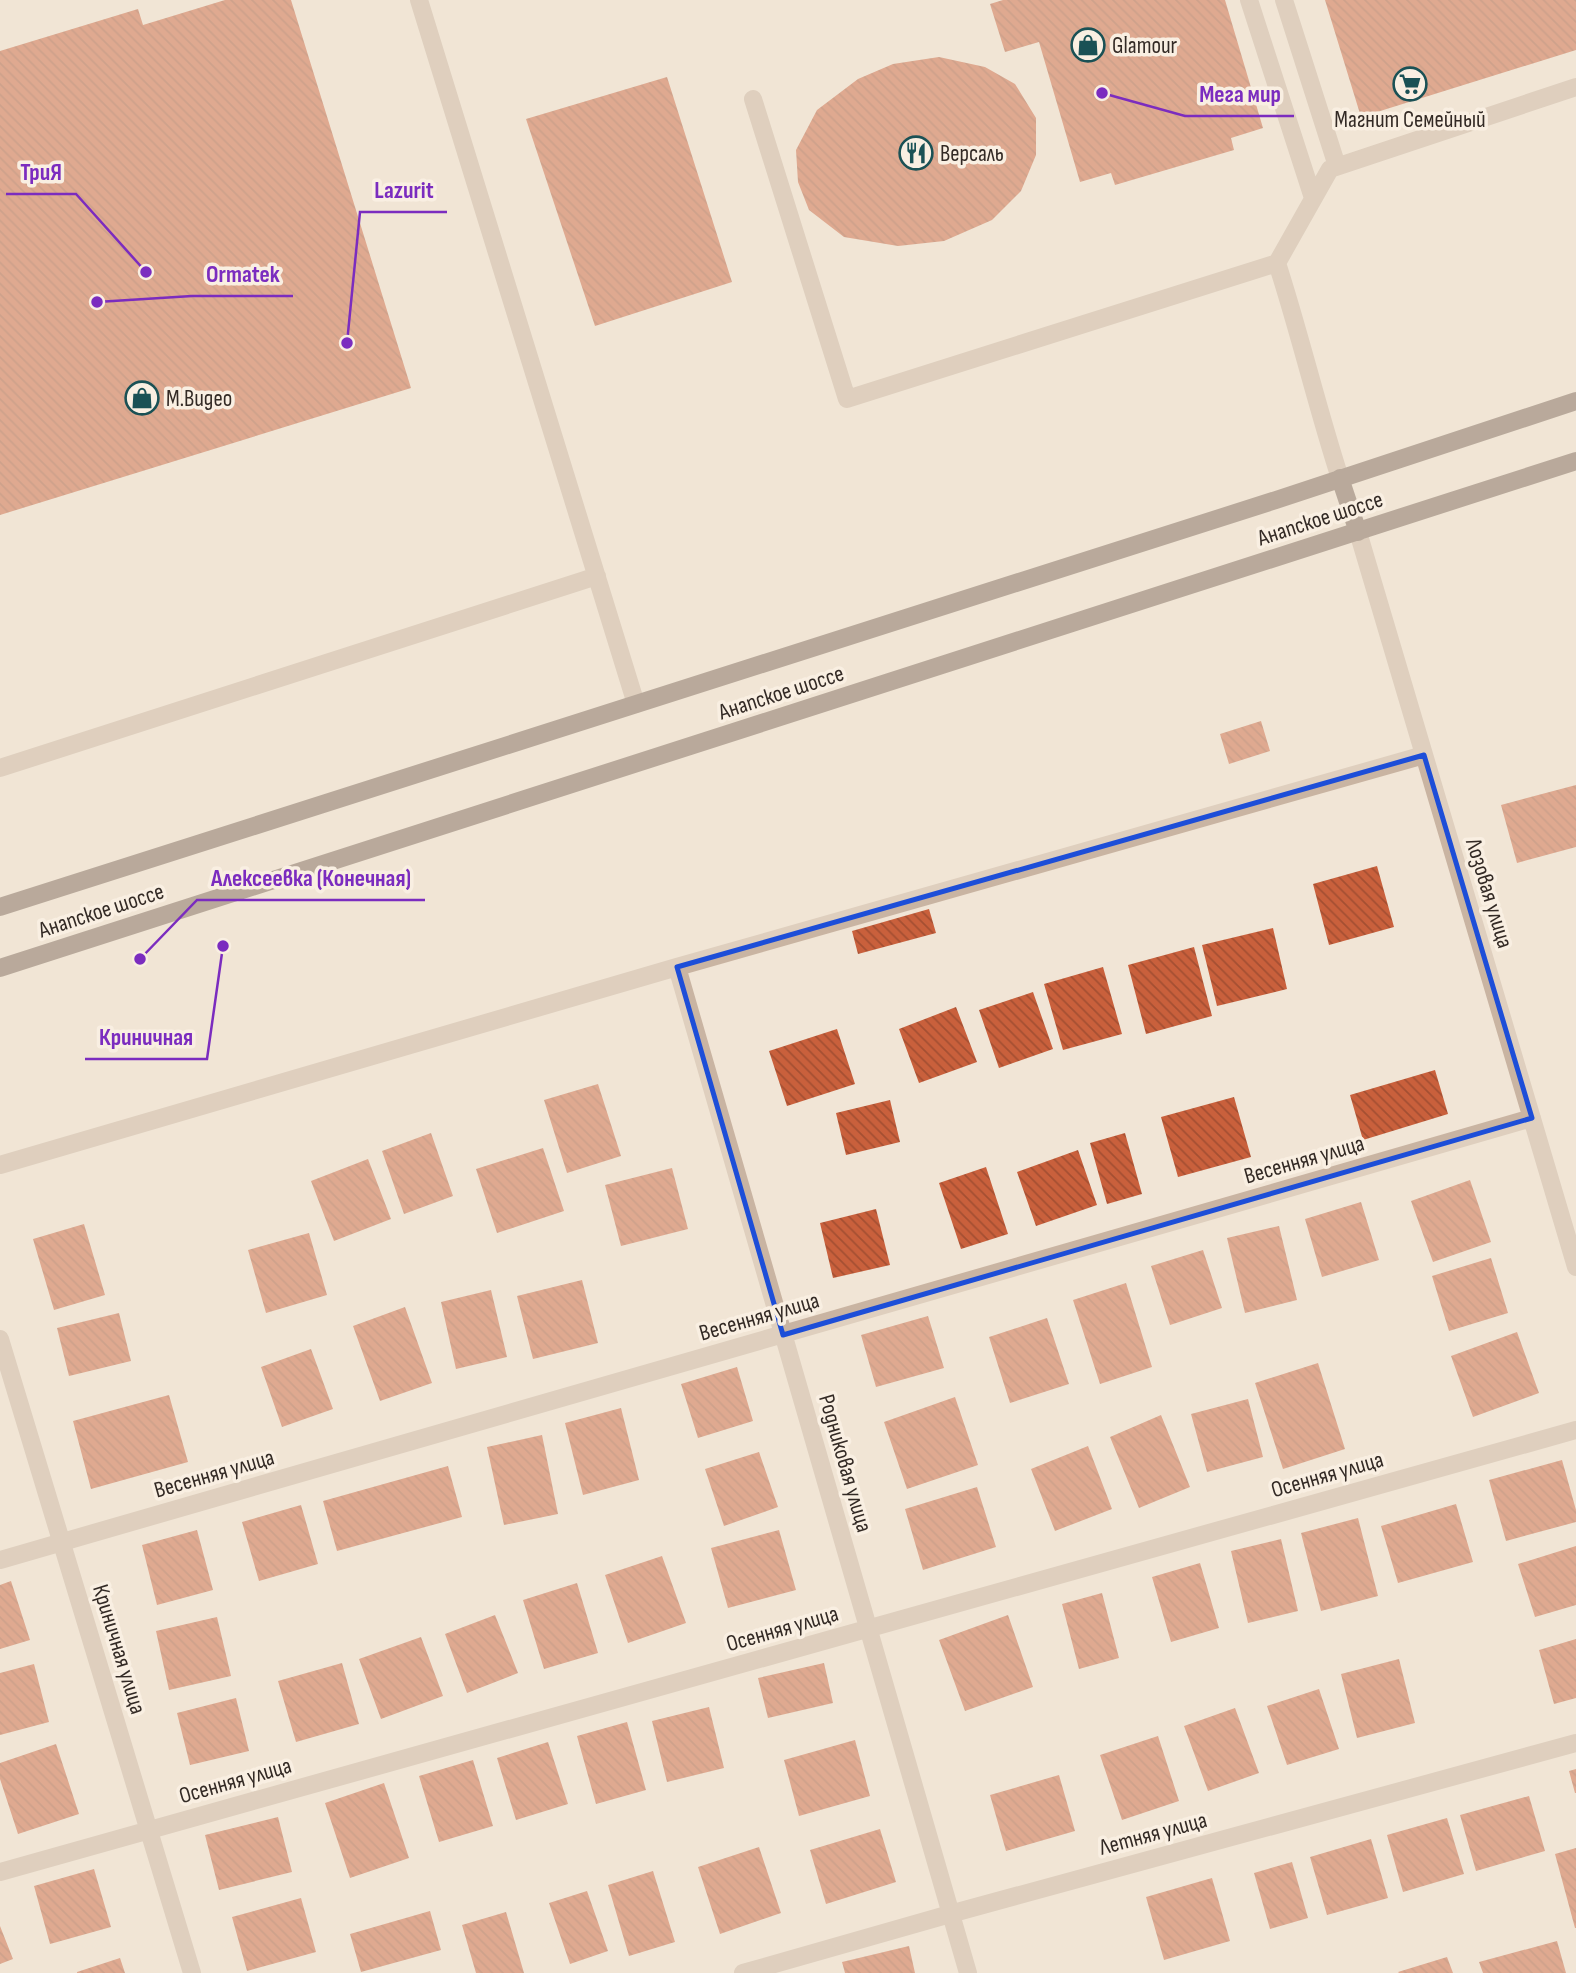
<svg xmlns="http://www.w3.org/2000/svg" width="1576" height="1973" viewBox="0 0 1576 1973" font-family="'Sofia Sans Condensed',sans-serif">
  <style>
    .building { fill: url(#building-back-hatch) }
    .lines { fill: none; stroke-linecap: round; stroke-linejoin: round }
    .minor { stroke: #c9b4a2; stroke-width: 18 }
    .major { stroke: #766155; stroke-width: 18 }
    .marked { fill: none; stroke: #1d4ed8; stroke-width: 5; stroke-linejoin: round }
    .labels { text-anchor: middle; stroke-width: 7; stroke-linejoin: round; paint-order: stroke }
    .poi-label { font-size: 23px; fill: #332a25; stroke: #f9efe2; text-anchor: start }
    .street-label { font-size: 23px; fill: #332a25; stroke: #f9efe2 }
    .leader { fill: none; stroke: #7b2cbf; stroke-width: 2.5 }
    .callout-dot { fill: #7b2cbf; stroke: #f9efe2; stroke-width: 2.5 }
    .callout-label { font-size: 24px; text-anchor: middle; font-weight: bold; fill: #7b2cbf; stroke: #f9efe2; stroke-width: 7; stroke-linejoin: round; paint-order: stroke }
  </style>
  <defs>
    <pattern id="building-back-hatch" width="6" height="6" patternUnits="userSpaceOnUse" patternTransform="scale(1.75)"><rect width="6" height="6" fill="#c9603c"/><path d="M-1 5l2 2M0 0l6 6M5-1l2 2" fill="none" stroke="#a44f32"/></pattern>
  </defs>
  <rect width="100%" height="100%" fill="#f1e5d6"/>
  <path class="building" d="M225,0H291L411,388L0,515V51L138,9L143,25Z
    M1003,0H1225L1263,128L1231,138L1234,150L1115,185L1111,173L1080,182L1039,42L1005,52L990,4Z
    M1325,0H1576V50L1361,117Z
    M939,57L985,67L1015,84L1036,118V155L1021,191L992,220L944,241L898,246L844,237L809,210L798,182L796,150L817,110L858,79L893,64Z
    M667,77L732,282L595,326L526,119Z
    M1261,721L1270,751L1229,764L1220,734Z
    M1576,785V847L1517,863L1501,805Z
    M1377,866L1394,927L1329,945L1313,884Z
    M929,909L936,933L858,954L852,931Z
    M1273,928L1287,989L1217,1006L1202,945Z
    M1194,947L1212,1016L1146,1034L1128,965Z
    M1103,967L1122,1034L1063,1050L1044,984Z
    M1033,992L1053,1049L999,1068L979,1010Z
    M956,1007L977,1062L919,1083L899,1029Z
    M837,1029L855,1084L787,1106L769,1051Z
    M1435,1070L1448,1114L1363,1140L1350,1095Z
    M598,1084L621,1156L567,1173L544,1100Z
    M1234,1097L1251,1157L1178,1177L1161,1117Z
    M890,1100L900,1142L846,1155L836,1113Z
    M431,1133L453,1196L404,1214L382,1151Z
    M1125,1133L1142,1194L1107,1204L1090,1143Z
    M543,1148L564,1211L497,1233L476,1169Z
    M1078,1150L1097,1205L1036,1226L1017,1172Z
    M368,1159L391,1219L334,1241L311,1181Z
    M986,1167L1008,1234L961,1249L939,1183Z
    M672,1168L688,1229L621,1246L605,1185Z
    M1470,1180L1491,1242L1433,1262L1411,1201Z
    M1361,1202L1379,1260L1322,1277L1305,1219Z
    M876,1209L890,1265L833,1278L820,1223Z
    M84,1224L105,1295L54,1310L33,1239Z
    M1279,1226L1297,1300L1245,1313L1227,1238Z
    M309,1233L327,1295L266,1313L248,1250Z
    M1203,1250L1222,1308L1170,1325L1151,1266Z
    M1491,1258L1508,1313L1449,1331L1432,1276Z
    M582,1280L598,1343L533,1359L517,1296Z
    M1126,1283L1152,1367L1100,1384L1073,1300Z
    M491,1290L507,1357L456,1369L441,1302Z
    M405,1307L432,1383L380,1401L353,1326Z
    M119,1313L131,1361L69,1376L57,1328Z
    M928,1316L944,1368L876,1387L861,1335Z
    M1047,1318L1069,1384L1010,1403L989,1337Z
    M1517,1332L1539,1393L1473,1417L1451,1356Z
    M311,1349L333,1409L282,1427L261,1367Z
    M1318,1363L1345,1449L1283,1469L1255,1383Z
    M737,1367L753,1421L698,1438L681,1384Z
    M169,1395L188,1462L91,1489L73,1421Z
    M955,1397L978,1465L907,1489L884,1422Z
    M1248,1399L1263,1457L1207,1472L1191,1414Z
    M621,1408L639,1480L583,1495L565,1423Z
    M1161,1415L1190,1487L1139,1508L1110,1437Z
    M542,1435L558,1514L504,1525L487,1447Z
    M1088,1446L1112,1509L1055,1531L1031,1469Z
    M759,1452L778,1507L724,1526L705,1469Z
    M1562,1460L1576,1510V1522L1506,1541L1489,1480Z
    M448,1466L462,1517L337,1551L323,1501Z
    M977,1487L996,1547L923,1570L905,1509Z
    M1456,1504L1473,1562L1398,1583L1381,1526Z
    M301,1505L318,1564L259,1581L242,1522Z
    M1358,1518L1378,1596L1321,1611L1301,1533Z
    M197,1530L213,1590L157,1605L142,1545Z
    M779,1530L796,1590L728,1608L711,1548Z
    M1281,1539L1298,1611L1248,1623L1231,1551Z
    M1576,1546V1605L1535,1617L1518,1564Z
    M662,1556L686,1623L628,1643L605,1575Z
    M1200,1563L1219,1628L1171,1642L1152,1577Z
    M11,1581L30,1640L0,1649V1585Z
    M577,1583L598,1653L544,1669L523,1600Z
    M1102,1593L1119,1658L1079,1669L1062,1604Z
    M495,1615L518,1673L467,1693L445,1634Z
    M1008,1615L1033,1687L965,1711L939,1640Z
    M217,1617L231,1676L169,1690L156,1631Z
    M421,1637L443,1696L381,1719L359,1659Z
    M1576,1639V1698L1554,1704L1539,1650Z
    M1399,1659L1415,1723L1357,1738L1341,1674Z
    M342,1663L359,1724L296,1742L278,1681Z
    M824,1663L833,1703L768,1718L758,1678Z
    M34,1664L49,1722L0,1735V1673Z
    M1319,1689L1339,1749L1287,1765L1267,1706Z
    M236,1698L249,1751L190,1765L177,1713Z
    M709,1707L724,1768L667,1782L652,1721Z
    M1235,1708L1259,1773L1208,1791L1184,1726Z
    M627,1722L646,1790L596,1804L577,1736Z
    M1158,1736L1179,1801L1122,1820L1100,1755Z
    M855,1740L870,1796L799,1816L784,1760Z
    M548,1742L568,1804L516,1820L497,1758Z
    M56,1744L79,1814L18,1834L0,1779V1763Z
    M473,1760L493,1826L439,1842L419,1776Z
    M1576,1769V1793H1575L1569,1771Z
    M1059,1775L1075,1831L1006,1851L990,1795Z
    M384,1783L409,1858L350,1878L325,1803Z
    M1529,1796L1545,1851L1476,1871L1460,1815Z
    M278,1817L292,1872L219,1890L205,1835Z
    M1447,1818L1464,1874L1403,1892L1387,1835Z
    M880,1829L896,1882L826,1904L810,1850Z
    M1371,1839L1388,1898L1327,1915L1310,1857Z
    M759,1847L781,1913L720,1934L698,1867Z
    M1576,1848V1928H1575L1555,1854Z
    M1292,1862L1308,1918L1270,1929L1254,1873Z
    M94,1869L111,1927L50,1944L34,1886Z
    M653,1871L675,1942L629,1956L608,1885Z
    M1212,1878L1230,1941L1164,1960L1146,1897Z
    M587,1891L608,1951L570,1964L549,1903Z
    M301,1898L316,1952L247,1971L232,1917Z
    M430,1911L441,1950L361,1972L350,1934Z
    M506,1912L524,1973H476L462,1925Z
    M0,1926L13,1959L0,1964Z
    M1557,1941L1566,1973H1483L1479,1962Z
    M909,1946L915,1973H845L842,1962Z
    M1447,1957L1453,1973H1399L1398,1972Z
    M120,1958L125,1973H77V1972Z"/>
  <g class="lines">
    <path class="minor" d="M419,0L636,704
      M1249,0L1313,198
      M1284,0L1337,166
      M753,99L847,399L1277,263
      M1340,478C1317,407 1300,334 1277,263L1330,169L1576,87
      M1358,532L1576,1267
      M0,768L597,576
      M677,967L968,1973
      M0,1165L677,967L1424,755
      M0,1339L192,1973
      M0,1560L1532,1118
      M0,1872L1576,1430
      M743,1973L950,1914L1576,1743"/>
    <path class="major" d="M1340,478L1358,532
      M0,907L1276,500L1576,401
      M0,968L1576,461"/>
  </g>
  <path d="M0 0H1576V1973H0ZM1424,755L1532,1118L783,1335L677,967Z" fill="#f1e5d6" fill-opacity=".55" fill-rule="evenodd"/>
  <path class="marked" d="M1424,755L1532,1118L783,1335L677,967Z"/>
  <defs>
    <symbol id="shop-ring" viewBox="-11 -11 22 22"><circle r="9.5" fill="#f9efe2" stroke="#1a5155" stroke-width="1.5"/><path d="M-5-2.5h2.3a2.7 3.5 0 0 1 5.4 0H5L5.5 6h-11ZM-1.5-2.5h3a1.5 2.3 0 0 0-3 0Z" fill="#1a5155"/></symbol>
    <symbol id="supermarket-ring" viewBox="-11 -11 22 22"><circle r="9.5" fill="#f9efe2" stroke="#1a5155" stroke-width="1.5"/><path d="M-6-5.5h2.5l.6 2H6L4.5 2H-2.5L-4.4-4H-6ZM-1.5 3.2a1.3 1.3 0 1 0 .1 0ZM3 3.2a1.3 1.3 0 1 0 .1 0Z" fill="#1a5155"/></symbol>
    <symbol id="restaurant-ring" viewBox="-11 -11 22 22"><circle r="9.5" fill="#f9efe2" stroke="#1a5155" stroke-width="1.5"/><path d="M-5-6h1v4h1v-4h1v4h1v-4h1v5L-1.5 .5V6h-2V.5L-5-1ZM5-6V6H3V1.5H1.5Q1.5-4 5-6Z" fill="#1a5155"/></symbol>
  </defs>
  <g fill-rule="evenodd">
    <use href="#shop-ring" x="1069" y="26" width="38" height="38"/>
    <use href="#supermarket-ring" x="1391" y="65" width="38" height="38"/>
    <use href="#restaurant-ring" x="897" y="134" width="38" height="38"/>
    <use href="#shop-ring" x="123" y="379" width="38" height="38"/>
  </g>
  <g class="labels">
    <g class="poi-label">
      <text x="1112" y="53">Glamour</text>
      <text x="1410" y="127" text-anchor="middle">Магнит Семейный</text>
      <text x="940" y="161">Версаль</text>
      <text x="166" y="406">М.Видео</text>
    </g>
    <g class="street-label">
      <text transform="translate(1320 518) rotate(-18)" y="8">Анапское шоссе</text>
      <text transform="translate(781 692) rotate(-18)" y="8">Анапское шоссе</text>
      <text transform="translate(1490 893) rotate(73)" y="8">Лозовая улица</text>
      <text transform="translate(101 910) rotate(-18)" y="8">Анапское шоссе</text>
      <text transform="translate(1304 1159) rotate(-16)" y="8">Весенняя улица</text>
      <text transform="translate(759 1316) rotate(-16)" y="8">Весенняя улица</text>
      <text transform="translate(846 1463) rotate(74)" y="8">Родниковая улица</text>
      <text transform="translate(214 1473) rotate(-16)" y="8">Весенняя улица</text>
      <text transform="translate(1327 1474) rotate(-16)" y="8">Осенняя улица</text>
      <text transform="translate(782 1628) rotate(-16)" y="8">Осенняя улица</text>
      <text transform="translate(120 1649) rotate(73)" y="8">Криничная улица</text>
      <text transform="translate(235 1780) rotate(-16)" y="8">Осенняя улица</text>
      <text transform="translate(1153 1833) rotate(-15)" y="8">Летняя улица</text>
    </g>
  </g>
  <path class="leader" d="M1102 93L1185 116H1294M146 272L76 194H6M347 343L360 212H447M97 302L192 296H293M140 959L197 900H425M223 946L207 1059H85"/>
  <g class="callout-dot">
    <circle cx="1102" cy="93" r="7"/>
    <circle cx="146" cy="272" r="7"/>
    <circle cx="347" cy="343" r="7"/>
    <circle cx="97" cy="302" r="7"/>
    <circle cx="140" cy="959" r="7"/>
    <circle cx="223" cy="946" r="7"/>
  </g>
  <g class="callout-label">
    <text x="1240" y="102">Мега мир</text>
    <text x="41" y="180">ТриЯ</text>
    <text x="404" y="198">Lazurit</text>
    <text x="243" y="282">Ormatek</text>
    <text x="311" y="886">Алексеевка (Конечная)</text>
    <text x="146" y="1045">Криничная</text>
  </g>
</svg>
